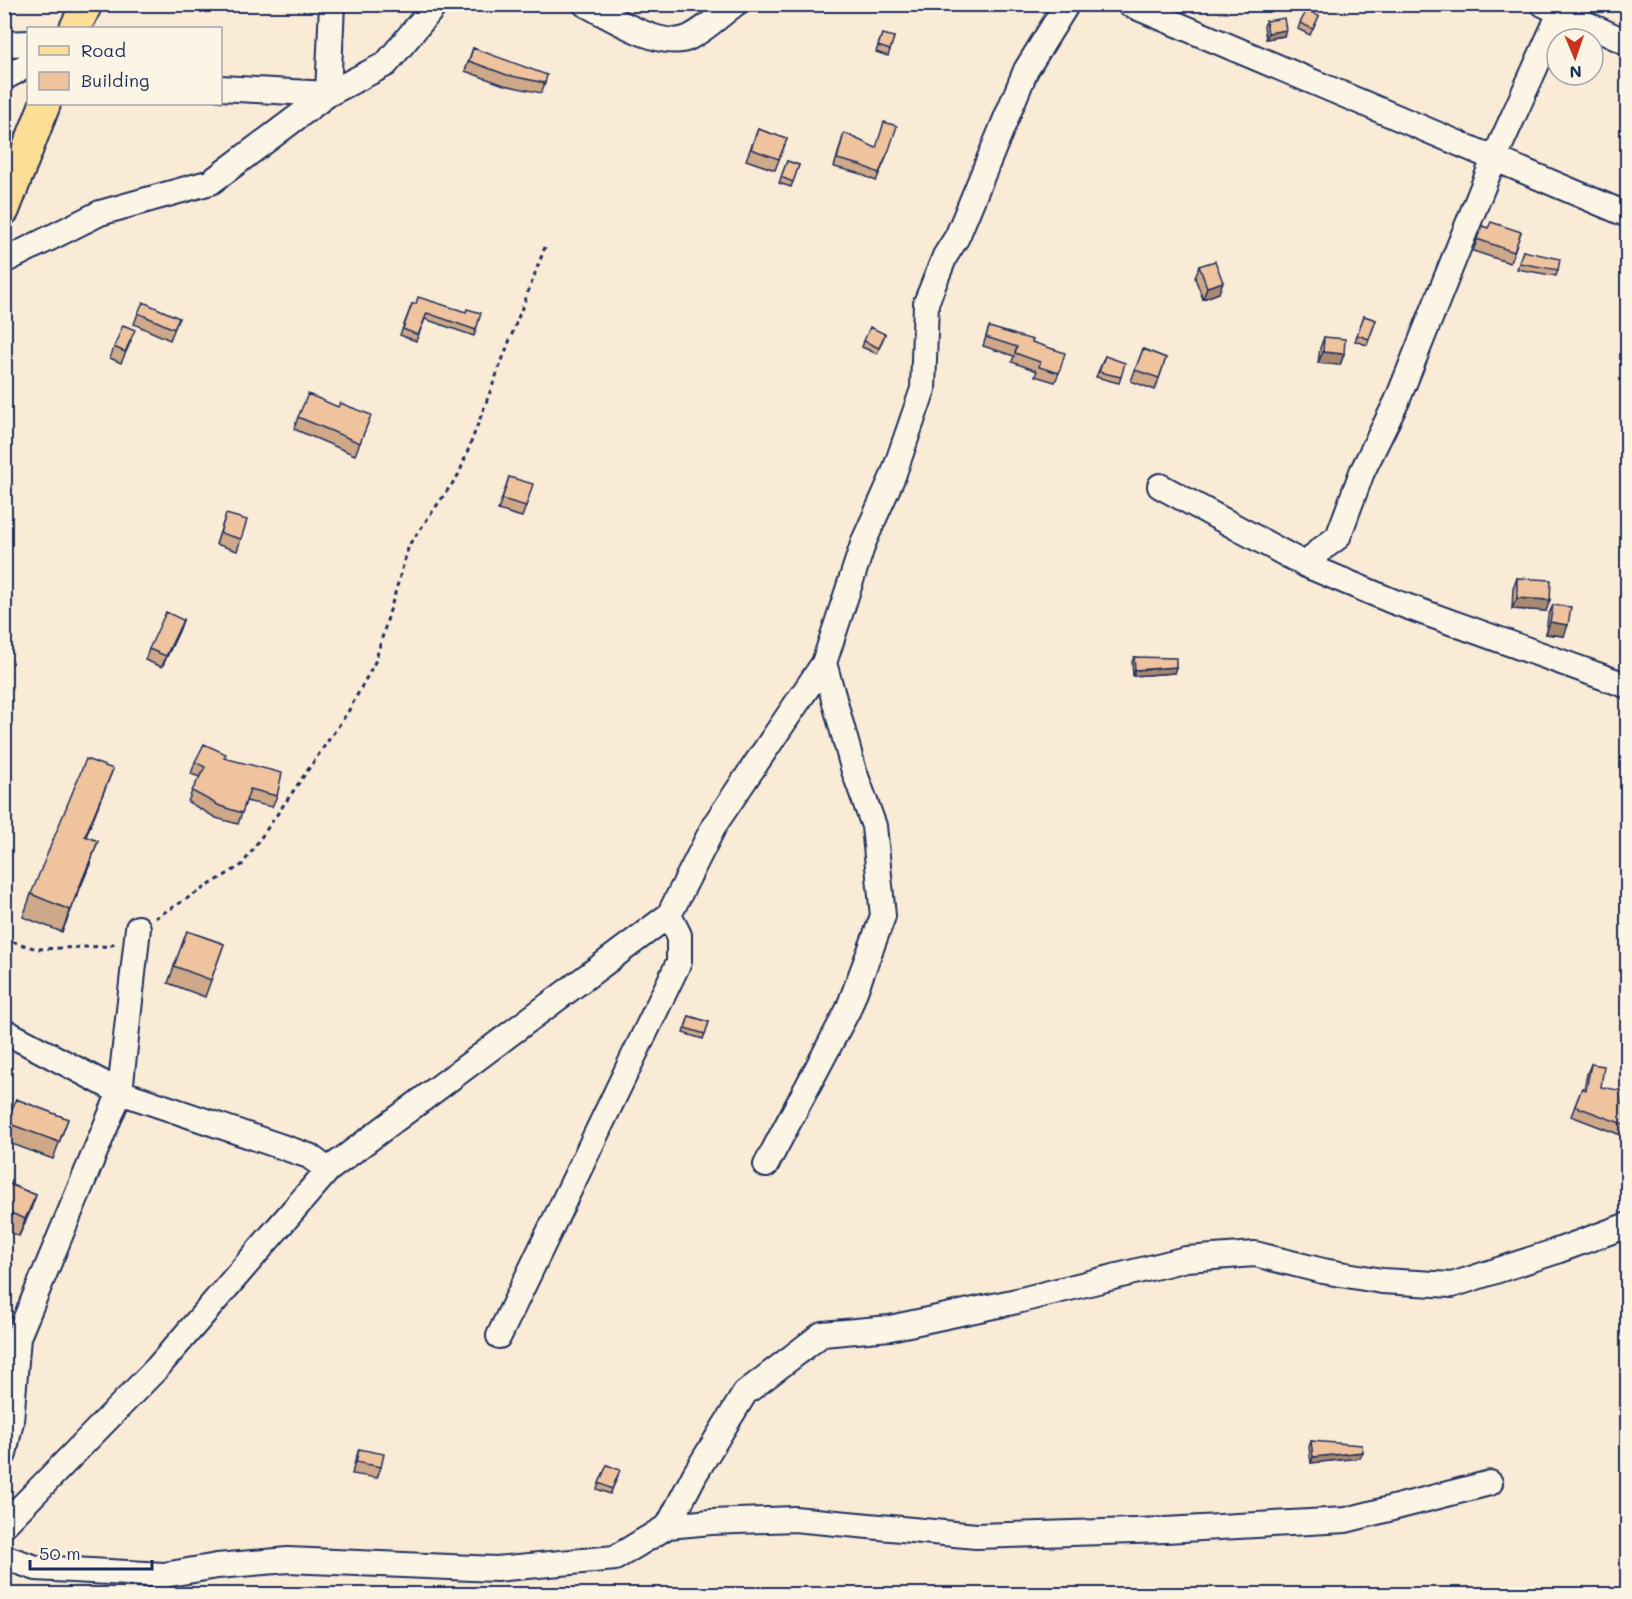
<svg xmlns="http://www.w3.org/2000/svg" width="1632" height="1599" viewBox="0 0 1632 1599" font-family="Mali,sans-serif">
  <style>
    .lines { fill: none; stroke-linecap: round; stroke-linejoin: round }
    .minor-casing { stroke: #1b2f5e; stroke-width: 28 }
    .major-casing { stroke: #1b2f5e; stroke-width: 34 }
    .path { stroke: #1b2f5e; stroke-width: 3; stroke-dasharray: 4.5 4.5; stroke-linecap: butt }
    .minor { stroke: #fcf5e5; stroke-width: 24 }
    .major { stroke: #fdde96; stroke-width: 30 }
    .wall { fill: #cea889; stroke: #1b2f5e; stroke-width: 1.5 }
    .shaded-wall { fill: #a8886f; stroke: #1b2f5e; stroke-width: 1.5 }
    .building { fill: #f0c39f; stroke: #1b2f5e; stroke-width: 1.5 }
  </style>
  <rect width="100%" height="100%" fill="#faebd7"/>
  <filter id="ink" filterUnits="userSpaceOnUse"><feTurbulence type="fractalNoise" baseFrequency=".0167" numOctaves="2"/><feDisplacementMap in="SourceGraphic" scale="12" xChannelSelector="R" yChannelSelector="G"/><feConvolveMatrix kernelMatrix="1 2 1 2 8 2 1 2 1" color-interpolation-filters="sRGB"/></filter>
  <g filter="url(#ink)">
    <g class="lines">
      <defs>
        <path id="minor" d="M585,4C609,16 664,52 690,37C706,29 720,15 735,4
          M1129,4L1628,215
          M1543,4L1628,43
          M4,44L28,43
          M4,78L28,65
          M220,88L328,94L332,4
          M4,261L100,213L211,182L328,94L386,64L436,4
          M1160,486L1306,565L1319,551L1338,537L1362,472L1397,401L1494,159L1564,4
          M1306,565L1392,601L1628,686
          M4,1031L120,1092L309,1156L328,1170
          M766,1165L848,1010L883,916L874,826L854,771L824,663L864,541L893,476L923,389L926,303L945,256L957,237L1026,70L1067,4
          M499,1336L679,962V935L669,915
          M4,1454L11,1421L18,1337L120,1092L138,928
          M4,1525L157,1368L328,1170L669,915L715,824L824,663
          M668,1526L695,1474L745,1393L822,1334L890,1328L1017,1301L1186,1259L1255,1254L1323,1271L1382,1281L1452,1285L1554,1252L1628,1225
          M4,1557L36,1568L164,1575L217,1566L288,1560L496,1569L615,1558L668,1526L711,1522L794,1519L976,1536L1165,1530L1346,1520L1490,1483"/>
        <path id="major" d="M75,28L87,4
          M4,210L45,104"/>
      </defs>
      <use href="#minor" class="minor-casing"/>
      <use href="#major" class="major-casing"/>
      <path class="path" d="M155,918L242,865L348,712L375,662L409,545L459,474L545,247
        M4,939L37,949L110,946L116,942"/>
      <use href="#minor" class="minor"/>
      <use href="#major" class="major"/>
    </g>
    <path class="wall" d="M1319,16L1310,35L1298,29L1300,23Z
      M1266,21L1286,30L1284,36L1266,39L1264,26Z
      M882,34L894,37L888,56L876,52Z
      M473,48L545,83L541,93L504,85L465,71Z
      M758,129L787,139L775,170L746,160Z
      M844,133L875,148L886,158L876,181L858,173L834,167Z
      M787,161L799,165L791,187L779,183Z
      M1482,226L1488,228L1521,232L1510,263L1473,251Z
      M1523,251L1558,270L1556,276L1517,269Z
      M1199,266L1219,293L1203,299L1195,278Z
      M412,304L476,330L474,336L425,319L416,341L400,335Z
      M138,313L179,318L170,340L134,324Z
      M1364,316L1376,320L1367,345L1355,341Z
      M989,327L1032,342L1059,373L1055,382L1035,376L1037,371L1012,362L1014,356L983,346Z
      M885,334L877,354L862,347L864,341Z
      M1324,337L1344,354L1340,365L1318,363L1320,348Z
      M131,341L121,363L110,358L114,347Z
      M1143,349L1166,358L1155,390L1131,381Z
      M1105,356L1121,377L1119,383L1096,377Z
      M338,407L371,415L355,455L294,429L298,417Z
      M509,477L526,506L522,517L498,510Z
      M226,514L241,539L237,551L216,544Z
      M1517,578L1546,611L1512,609L1513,589Z
      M1553,605L1564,636L1546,634L1548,616Z
      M183,620L179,631L162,667L145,660L149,649Z
      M1134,657L1176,667L1174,673L1133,676L1132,662Z
      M225,759L277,796L272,807L246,801L238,824L216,818L188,802L192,791L200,777L191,774L195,762Z
      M113,769L86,836L90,864L62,932L23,917L31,894Z
      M187,931L224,944L205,997L168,983Z
      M689,1016L709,1022L703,1039L683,1033Z
      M1591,1064L1601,1087L1622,1104L1628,1106V1134L1626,1137L1571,1116L1582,1088L1584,1089L1587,1074Z
      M16,1099L68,1119L53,1159L4,1141V1130Z
      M4,1182L36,1195L19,1236L4,1230Z
      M1311,1441L1363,1452L1360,1458L1311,1463L1309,1447Z
      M359,1449L381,1467L377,1478L352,1474L355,1461Z
      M607,1465L618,1476L610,1494L597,1489Z"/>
    <path class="shaded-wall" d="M977,4L975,10L963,11L965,5Z
      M1286,30L1284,36L1266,39L1268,33Z
      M1223,282L1219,293L1203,299L1207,287Z
      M1323,352L1344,354L1340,365L1318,363Z
      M1517,598L1550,600L1546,611L1512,609Z
      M183,620L179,631L162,667L166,656Z
      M1550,622L1568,625L1564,636L1546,634Z
      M1176,667L1174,673L1133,676L1135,670Z
      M113,769L104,791L77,859L85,836Z
      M98,841L90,864L62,932L70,910Z
      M36,1195L30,1212L19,1236L25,1219Z
      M1363,1452L1360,1458L1311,1463L1313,1457Z"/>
    <path class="building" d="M1307,10L1319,16L1313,29L1300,23Z
      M1284,18L1286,30L1268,33L1266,21Z
      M882,34L894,37L890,50L878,46Z
      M473,48L547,75L545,83L507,75L469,61Z
      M884,122L897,126L889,150L879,173L860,165L837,159L844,133L876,148Z
      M758,129L787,139L779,159L751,149Z
      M787,161L799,165L793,182L781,177Z
      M1491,222L1521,232L1514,252L1477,239L1482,226L1488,228Z
      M1523,251L1560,259L1558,270L1519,263Z
      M1215,261L1223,282L1207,287L1199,266Z
      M418,297L466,312L467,309L481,313L476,330L427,313L418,335L403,329L412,304H416Z
      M143,302L179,318L174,329L138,313Z
      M1364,316L1376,320L1369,339L1357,335Z
      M123,325L135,330L125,352L114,347Z
      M870,327L885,334L879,348L864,341Z
      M989,327L1033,340L1032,342L1065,353L1059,373L1039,367L1040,362L1015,353L1017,347L986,337Z
      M1324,337L1345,339L1344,354L1323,352Z
      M1143,349L1166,358L1159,378L1135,370Z
      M1105,356L1125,363L1121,377L1099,372Z
      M308,394L338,407L340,403L371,415L360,443L298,417Z
      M509,477L533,484L526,506L502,499Z
      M226,514L247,520L241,539L220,533Z
      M1517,578L1551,580L1550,600L1517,598Z
      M1553,605L1571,607L1568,625L1550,622Z
      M166,612L183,620L166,656L149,649Z
      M1134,657L1176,658V667L1135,670Z
      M204,744L226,754L224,758L282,773L277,796L250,789L242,813L220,806L192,791L205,767L195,762Z
      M86,759L113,769L85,836L98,841L70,910L31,894Z
      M187,931L224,944L211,980L174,966Z
      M689,1016L709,1022L705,1034L685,1028Z
      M1591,1064L1604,1066L1601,1087L1624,1091L1622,1104L1628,1106V1126L1575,1106L1582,1088L1586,1090Z
      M16,1099L68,1119L59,1142L7,1123Z
      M4,1182L36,1195L25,1219L4,1210Z
      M1311,1441L1362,1445L1363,1452L1313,1457Z
      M359,1449L384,1454L381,1467L356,1462Z
      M607,1465L620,1470L612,1489L599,1483Z"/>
  </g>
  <rect width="1632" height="1599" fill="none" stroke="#fcf5e5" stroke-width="24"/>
  <rect x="12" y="12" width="1608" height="1575" fill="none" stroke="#1b2f5e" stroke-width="2" filter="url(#ink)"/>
  <rect x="27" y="27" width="195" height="78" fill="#fcf5e5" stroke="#a2a6af" stroke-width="1.5"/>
  <rect x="39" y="46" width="30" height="9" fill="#fdde96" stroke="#a2a6af" stroke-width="1.5"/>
  <text x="81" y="57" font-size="18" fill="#1b2f5e">Road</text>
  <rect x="39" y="72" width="30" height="18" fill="#f0c39f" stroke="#a2a6af" stroke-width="1.5"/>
  <text x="81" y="87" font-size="18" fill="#1b2f5e">Building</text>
  <g transform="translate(1575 57) rotate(178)"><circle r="28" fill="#fcf5e5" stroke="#a2a6af" stroke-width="1.5"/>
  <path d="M0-4.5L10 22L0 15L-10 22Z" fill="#c8321e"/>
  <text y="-9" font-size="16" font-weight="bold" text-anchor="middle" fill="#1b2f5e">N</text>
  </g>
  <path d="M30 1560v9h122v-9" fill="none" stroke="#1b2f5e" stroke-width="3"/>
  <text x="39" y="1560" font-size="18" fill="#1b2f5e" stroke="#fcf5e5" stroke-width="4.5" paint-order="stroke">50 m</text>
</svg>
